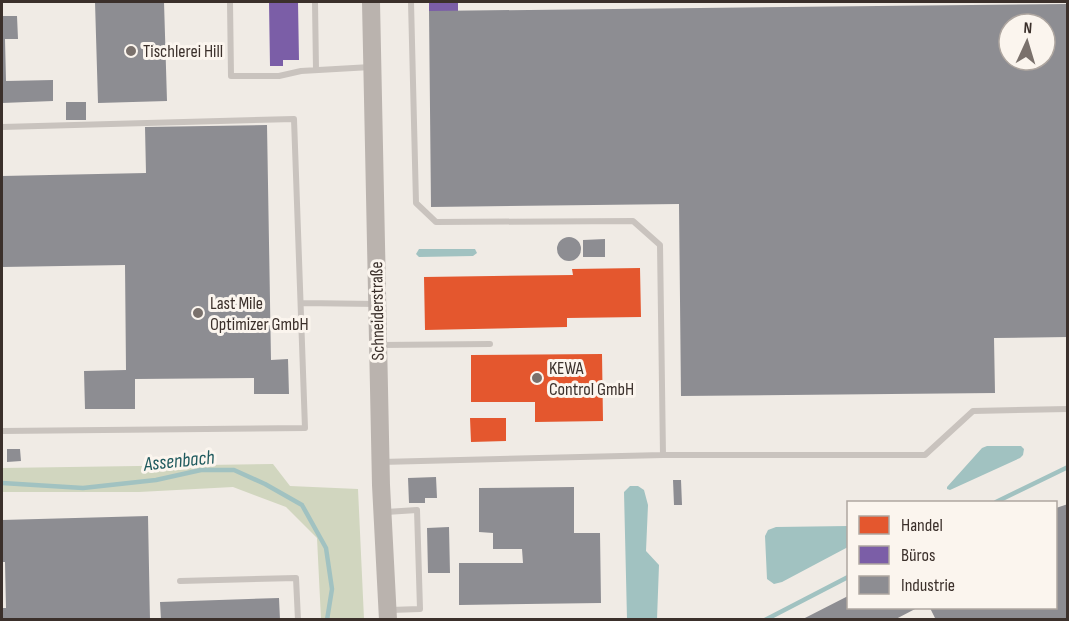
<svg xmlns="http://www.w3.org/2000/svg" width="1069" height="621" viewBox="0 0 1069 621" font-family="'Sofia Sans Condensed',sans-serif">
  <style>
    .green { fill: #d1d6bf }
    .water { fill: #a1c2c1 }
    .shops { fill: #e4572e }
    .offices { fill: #7b5ea7 }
    .industry { fill: #8d8d92; fill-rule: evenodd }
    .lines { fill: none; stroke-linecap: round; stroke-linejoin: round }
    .stream { stroke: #a1c2c1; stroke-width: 4.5 }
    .lane { stroke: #c9c3be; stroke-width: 6 }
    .secondary { stroke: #bab3ae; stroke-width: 18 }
    .poi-dot { fill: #7a716c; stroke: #fbf5ee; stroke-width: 2 }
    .labels { text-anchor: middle; stroke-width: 6; stroke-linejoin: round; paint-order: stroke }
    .poi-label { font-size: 18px; fill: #3b302b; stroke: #fbf5ee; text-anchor: start }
    .street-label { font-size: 18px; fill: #3b302b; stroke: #fbf5ee }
    .water-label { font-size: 20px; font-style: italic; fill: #1f5a5e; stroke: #fbf5ee }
  </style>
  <rect width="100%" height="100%" fill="#f0ebe5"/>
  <path class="green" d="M273,464L290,486L358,489L364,619H321L317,538L286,507L233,487L139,492H2V468Z"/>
  <path class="water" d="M419,249H475L477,253L473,256L419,257L416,254Z
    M987,446H1021L1024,449L1023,455L1020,458L950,490L947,489V487L982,448Z
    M630,486H638L644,490L648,505L646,551L659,565L657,619H627L624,492Z
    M848,526V547L782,582L774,584L767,579L765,536L768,530L776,527Z"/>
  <path class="shops" d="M640,268L641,317L567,318V327L425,330L424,277L573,275L572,269Z
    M602,354L603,421L535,422V402H471V355Z
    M470,418H506V441L471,442Z"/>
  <path class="offices" d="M269,2H298L299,60H283V66H270Z
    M429,2H458V11H429Z"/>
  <path class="industry" d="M95,2H164L167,101L98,103Z
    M1068,4V337L994,338L995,393L681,396L679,204L431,207L429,11ZM1009,24H1045V60H1009Z
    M2,16H17L18,39H5L6,81L53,80V101L2,103Z
    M66,102H86V120H66Z
    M267,125L271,360L288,359L289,394H254V378L135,379V409H85L84,371L126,370L125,265L2,267V176L146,173L145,127Z
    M557 249a12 12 0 1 1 24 0a12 12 0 1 1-24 0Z
    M605,239V257H583V240Z
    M7,449H20L21,461L7,462Z
    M436,477L437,498H425V503H409L408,478Z
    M673,480H681L682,505H674Z
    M574,487V533H600L601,603L459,605V563H523L522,549H493V533L479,532V488Z
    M1068,504V620H936L930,608H1056V508Z
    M148,516L150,620H2V608H6L5,562H2V520Z
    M449,527L450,573H428L427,528Z
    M848,596V608H917L894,620H801Z
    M279,598L280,620H161L160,602Z"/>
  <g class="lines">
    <path class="stream" d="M2,483L83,488L156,480L201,470H234L265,484L302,505L326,548L332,589L327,620
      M996,502L1068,467
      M765,620L848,577"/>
    <path class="lane" d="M230,2L231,76H279L301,71L371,67
      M315,2L316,70
      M411,2L416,203L436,222L633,221L660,245L663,455H925L973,411L1068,409
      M2,127L294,119L305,428L2,431
      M302,303L376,304
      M381,345L490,344
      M381,462L663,455
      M386,512L417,510L420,609L390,610
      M180,581L296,578L298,620"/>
    <path class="secondary" d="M371,2L381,485L388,620"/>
  </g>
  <g class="poi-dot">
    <circle cx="131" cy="51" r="6"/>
    <circle cx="198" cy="313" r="6"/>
    <circle cx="537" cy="378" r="6"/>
  </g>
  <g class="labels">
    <g class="poi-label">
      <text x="143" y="57">Tischlerei Hill</text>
      <text x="210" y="309">Last Mile<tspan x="210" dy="21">Optimizer GmbH</tspan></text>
      <text x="549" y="374">KEWA<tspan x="549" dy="21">Control GmbH</tspan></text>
    </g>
    <g class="street-label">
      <text transform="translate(377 311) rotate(-91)" y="6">Schneiderstraße</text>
    </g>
    <g class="water-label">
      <text transform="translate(179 460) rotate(-6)" y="7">Assenbach</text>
    </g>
  </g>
  <rect width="1069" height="621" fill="none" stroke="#3b302b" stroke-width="6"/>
  <rect x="847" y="501" width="210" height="108" fill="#fbf5ee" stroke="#aea6a0" stroke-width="1.5"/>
  <rect x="859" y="516" width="30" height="18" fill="#e4572e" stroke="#aea6a0" stroke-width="1.5"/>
  <text x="901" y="531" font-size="18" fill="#3b302b">Handel</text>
  <rect x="859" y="546" width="30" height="18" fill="#7b5ea7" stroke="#aea6a0" stroke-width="1.5"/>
  <text x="901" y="561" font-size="18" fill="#3b302b">Büros</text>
  <rect x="859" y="576" width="30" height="18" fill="#8d8d92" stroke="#aea6a0" stroke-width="1.5"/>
  <text x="901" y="591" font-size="18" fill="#3b302b">Industrie</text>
  <g transform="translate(1027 42) rotate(4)"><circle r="28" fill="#fbf5ee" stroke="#aea6a0" stroke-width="1.5"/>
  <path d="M0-4.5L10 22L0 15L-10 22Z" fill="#7a716c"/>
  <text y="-9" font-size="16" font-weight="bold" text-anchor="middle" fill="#3b302b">N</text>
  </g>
</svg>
